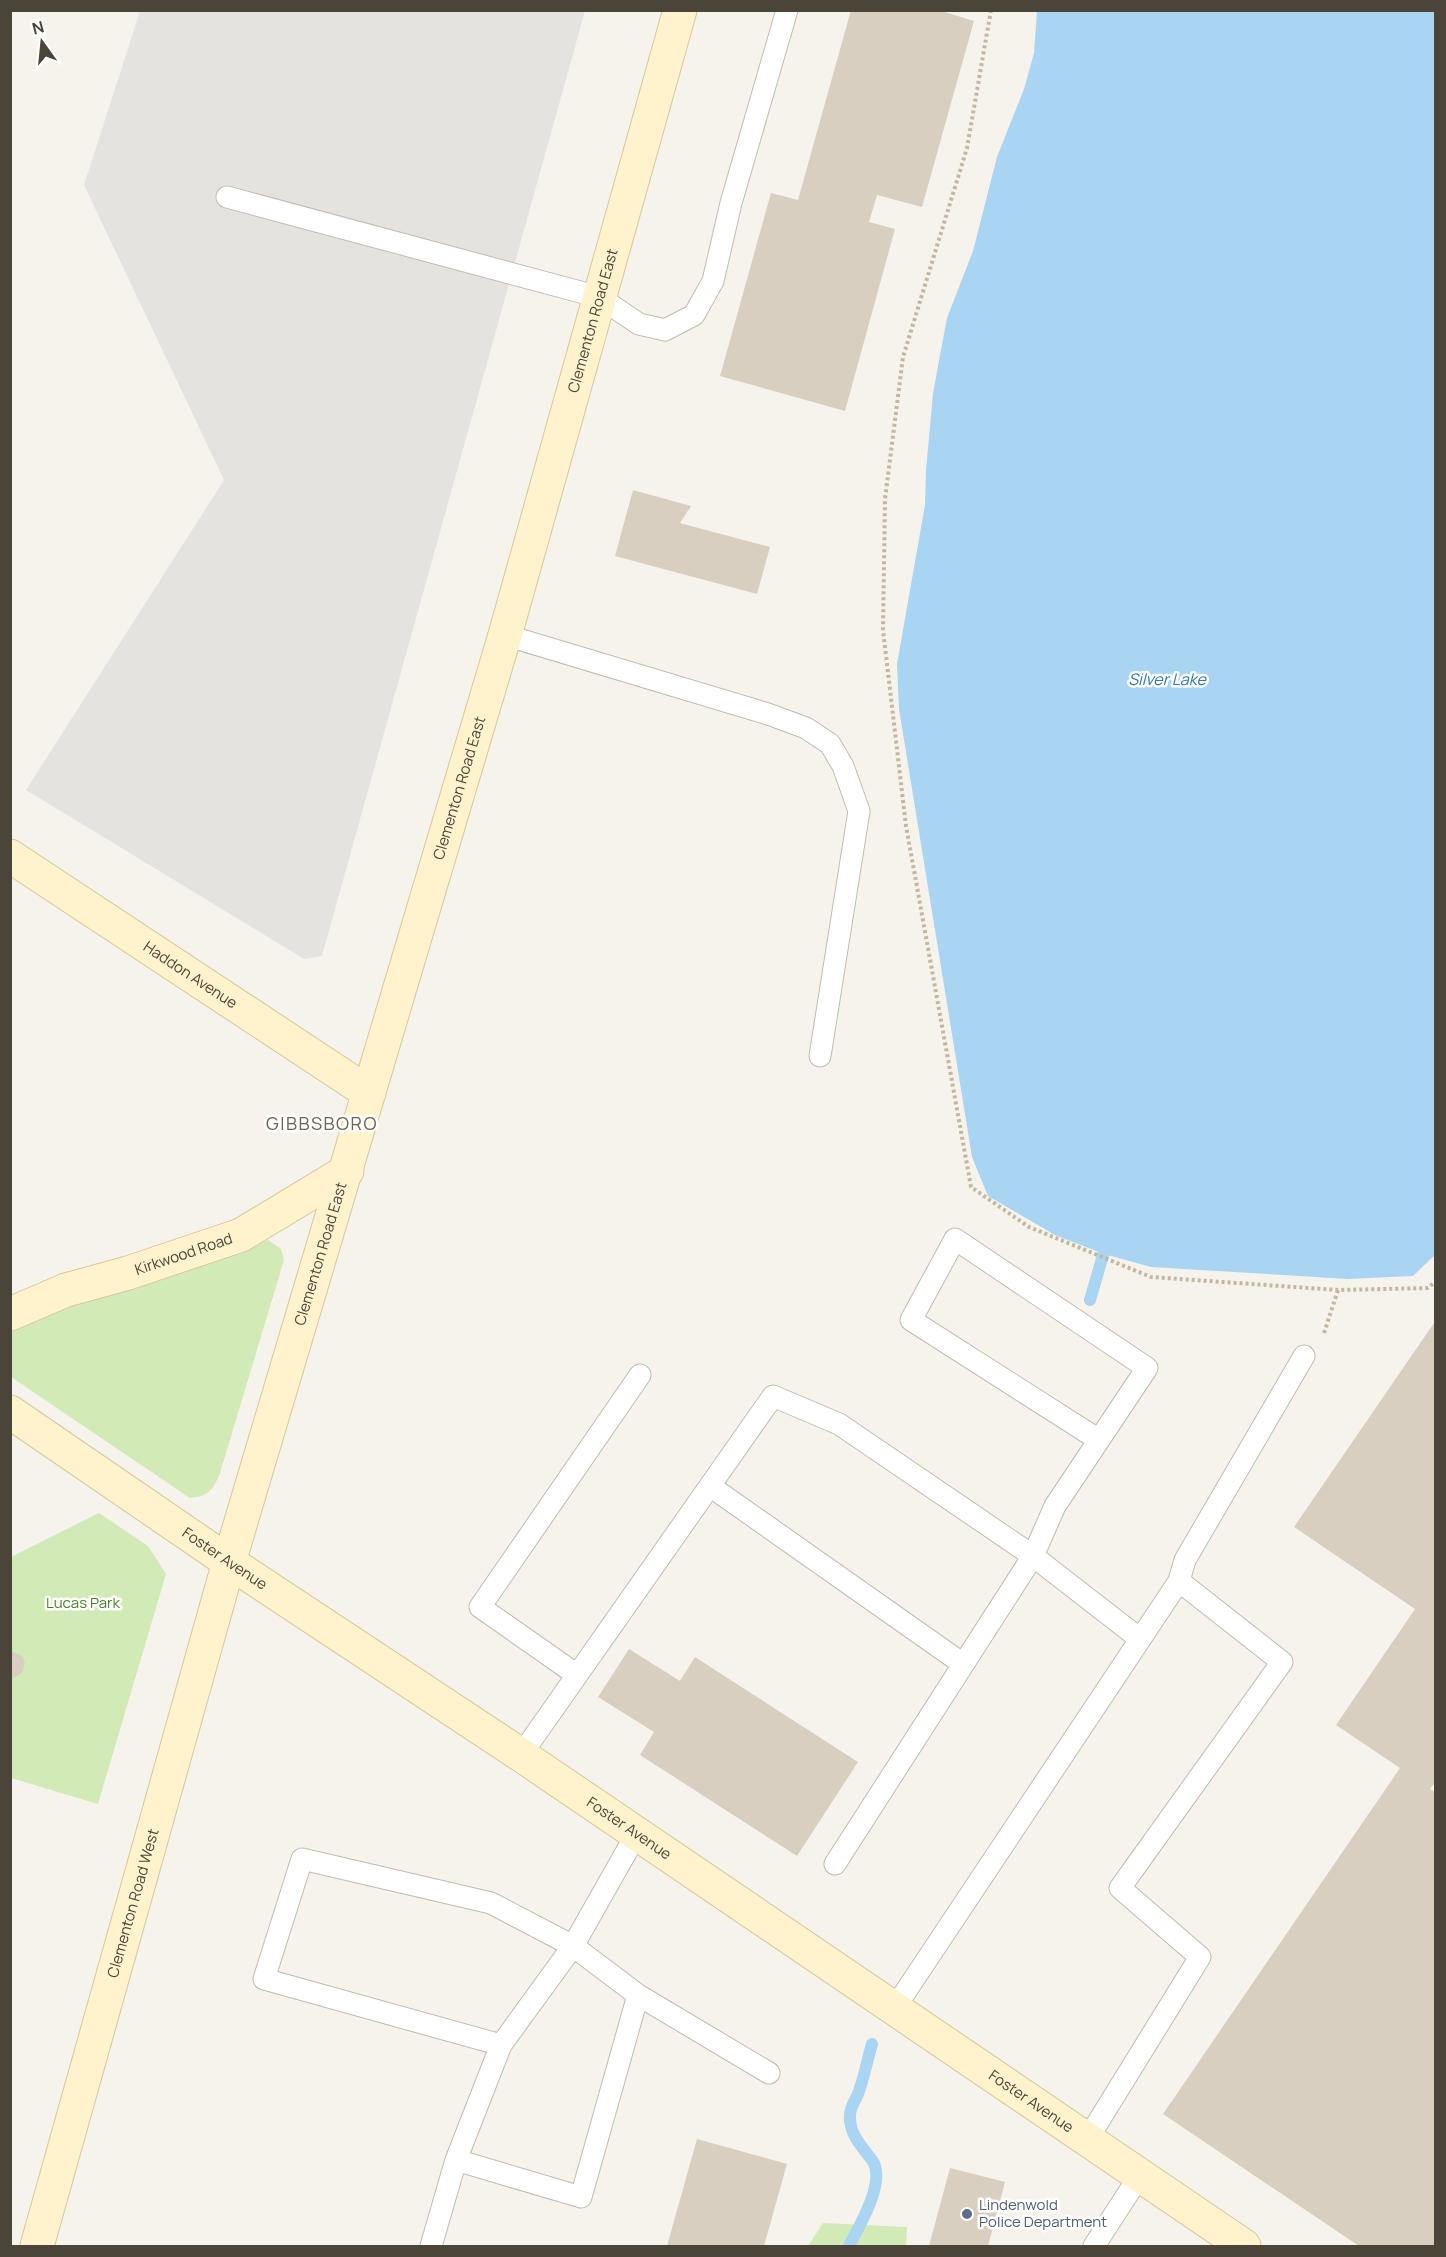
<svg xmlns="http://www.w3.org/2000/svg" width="1446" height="2257" viewBox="0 0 1446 2257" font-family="Manrope,sans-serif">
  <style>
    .green { fill: #d2eab5 }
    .parking { fill: #e5e3e0 }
    .water { fill: #a9d4f2 }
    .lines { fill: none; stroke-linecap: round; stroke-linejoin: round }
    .stream { stroke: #a9d4f2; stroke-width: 12 }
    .building { fill: #d8cfc1 }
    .lane-casing { stroke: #c2bbae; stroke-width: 23 }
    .secondary-casing { stroke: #d6c79b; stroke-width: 35 }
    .path { stroke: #c4b79f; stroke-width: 4; stroke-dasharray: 3 3; stroke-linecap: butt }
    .lane { stroke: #fff; stroke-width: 21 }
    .secondary { stroke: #fff3cd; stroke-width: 33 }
    .service-dot { fill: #5c6f8a; stroke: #fff; stroke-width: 2 }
    .labels { text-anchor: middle; stroke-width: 5; stroke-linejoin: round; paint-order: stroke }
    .street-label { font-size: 15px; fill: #4b4439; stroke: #fff }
    .park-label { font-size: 15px; fill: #4a7f2a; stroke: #fff }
    .service-label { font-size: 15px; fill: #4e5e75; stroke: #fff; text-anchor: start }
    .water-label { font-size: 16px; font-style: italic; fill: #2e7ab2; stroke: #fff }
    .quarter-label { font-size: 18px; letter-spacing: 1.5px; fill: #6e6250; stroke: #fff }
  </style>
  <rect width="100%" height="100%" fill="#f6f3ec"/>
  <path class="green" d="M268,1240L281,1249L284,1260L220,1473C213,1490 209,1496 190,1498L11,1377L10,1330L76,1301L151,1283L208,1264Z
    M99,1513L148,1546L166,1574L98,1804L11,1778V1557Z
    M823,2223L907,2227L906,2246H808Z"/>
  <path class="parking" d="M140,11H585L322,956L304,959L26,790L224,480L84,185Z"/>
  <path class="water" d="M1037,11H1435L1436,1254L1413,1276L1348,1279L1151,1267L1104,1254L1055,1235L988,1196L972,1157L899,709L897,664L925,505L926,470L933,394L940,355L947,318L973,251L997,157L1024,89L1034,53Z"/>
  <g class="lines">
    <path class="stream" d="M1090,1300L1108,1238
      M849,2246C859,2226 887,2181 872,2160C863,2148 851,2136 850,2120C849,2109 854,2103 858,2094C864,2078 867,2061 872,2044"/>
  </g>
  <path class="building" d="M851,10H938L974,21L922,207L877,195L869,222L895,229L845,411L720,376L771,193L798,200Z
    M633,490L691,506L680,523L770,547L757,594L615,556Z
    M1436,1320V1781L1430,1789L1436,1793V2246H1359L1163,2114L1400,1768L1336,1725L1415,1609L1294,1527Z
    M629,1649L680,1681L695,1657L858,1762L797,1856L640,1755L654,1732L598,1697Z
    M10,1651L21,1655L25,1663L22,1673L12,1679Z
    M697,2139L787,2164L764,2246H667Z
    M950,2168L1005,2182L988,2246H929Z"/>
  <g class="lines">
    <defs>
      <path id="lane" d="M227,197L599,297L639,324L665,330L694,315L713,281L731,203L787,10
        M505,635L768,714L806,728L830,744L843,766L859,811L820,1056
        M710,1486L963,1664
        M1179,1581L1185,1560L1304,1356
        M577,1675L480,1607L640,1375
        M521,1755L773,1396L839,1424L1033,1556L1055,1506L1147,1368L955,1239L911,1320L1099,1440
        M835,1864L1033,1556L1140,1639
        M894,2009L1179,1581L1282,1662L1120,1888L1200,1957L1087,2140
        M501,2045L264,1979L302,1859L491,1903L573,1946L638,1995L769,2073
        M456,2160L581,2197L638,1995
        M431,2246L456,2160L501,2045L573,1946L637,1833
        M1094,2246L1140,2175"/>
      <g id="secondary">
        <path id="s1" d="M10,856L369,1093"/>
        <path id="s2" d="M10,1314L66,1290L128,1273L241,1235L347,1171"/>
        <path id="s3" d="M10,1412L229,1562L521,1755L1244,2246"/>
        <path id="s4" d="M37,2246L229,1562L505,635L680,10"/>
      </g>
    </defs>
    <use href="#lane" class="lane-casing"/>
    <use href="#secondary" class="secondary-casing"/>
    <path class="path" d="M991,10L967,148L903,357L885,499L883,630L906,826L971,1187L1029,1227L1151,1277L1338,1290L1428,1288L1436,1281
      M1324,1333L1338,1290"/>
    <use href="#lane" class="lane"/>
    <use href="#secondary" class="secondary"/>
  </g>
  <circle class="service-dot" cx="967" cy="2214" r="6"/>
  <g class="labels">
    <g class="street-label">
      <text dy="5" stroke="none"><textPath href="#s4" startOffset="2004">Clementon Road East</textPath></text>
      <text dy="5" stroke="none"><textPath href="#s4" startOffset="1518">Clementon Road East</textPath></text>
      <text dy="5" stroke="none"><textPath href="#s1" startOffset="216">Haddon Avenue</textPath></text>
      <text dy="5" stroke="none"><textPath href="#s2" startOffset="184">Kirkwood Road</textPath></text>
      <text dy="5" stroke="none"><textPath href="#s4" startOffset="1032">Clementon Road East</textPath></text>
      <text dy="5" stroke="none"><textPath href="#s3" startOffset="260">Foster Avenue</textPath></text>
      <text dy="5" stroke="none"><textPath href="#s3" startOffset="746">Foster Avenue</textPath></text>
      <text dy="5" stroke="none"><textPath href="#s4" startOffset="356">Clementon Road West</textPath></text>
      <text dy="5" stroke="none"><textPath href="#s3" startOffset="1232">Foster Avenue</textPath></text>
    </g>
    <g class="park-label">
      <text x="83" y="1608">Lucas Park</text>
    </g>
    <g class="service-label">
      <text x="979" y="2210">Lindenwold<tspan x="979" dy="17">Police Department</tspan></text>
    </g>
    <g class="water-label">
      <text x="1167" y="685">Silver Lake</text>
    </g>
    <g class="quarter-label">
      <text x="322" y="1130">GIBBSBORO</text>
    </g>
  </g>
  <rect width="1446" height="2257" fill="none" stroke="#4b4439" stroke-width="24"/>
  <g transform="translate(42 42) rotate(345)" stroke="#ffffff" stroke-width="4.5" paint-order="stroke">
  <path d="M0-4.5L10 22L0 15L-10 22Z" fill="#4b4439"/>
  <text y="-9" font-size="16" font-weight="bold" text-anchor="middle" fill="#4b4439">N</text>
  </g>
</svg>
